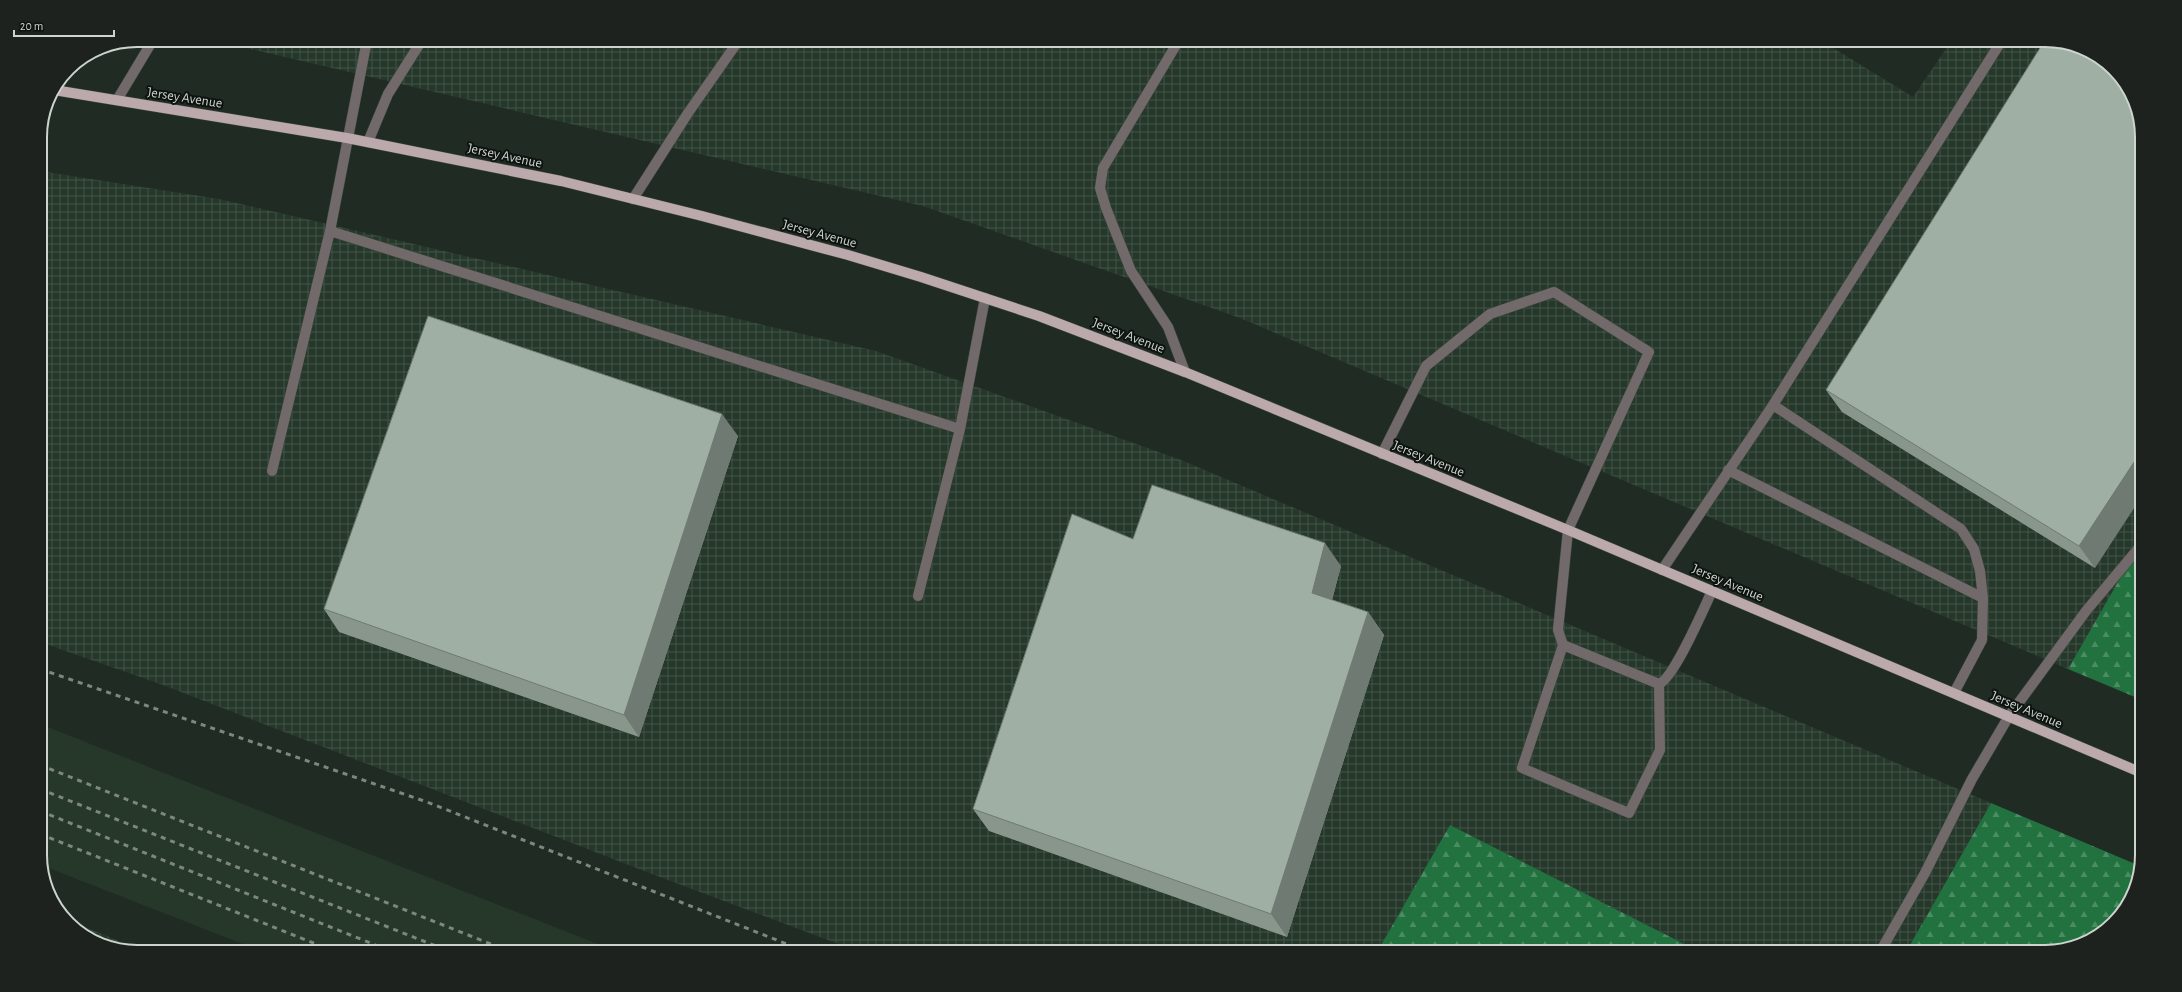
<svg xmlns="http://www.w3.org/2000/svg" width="2182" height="992" viewBox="0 0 2182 992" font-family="'Alegreya Sans',sans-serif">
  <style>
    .built { fill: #25382a }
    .industrial { fill: url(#industrial-grid) }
    .forest { fill: url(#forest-firs) }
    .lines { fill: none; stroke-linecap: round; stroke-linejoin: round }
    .minor-casing { stroke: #3c473e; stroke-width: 11 }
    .major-casing { stroke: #3c473e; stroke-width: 11 }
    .minor { stroke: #72696a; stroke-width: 10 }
    .major { stroke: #bba9ab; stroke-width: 10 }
    .rail { stroke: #7d877f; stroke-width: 3; stroke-dasharray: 5 5; stroke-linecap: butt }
    .wall { fill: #89968c }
    .shaded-wall { fill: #6f7a72 }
    .building { fill: #9fafa3; stroke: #6f7a72 }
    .labels { text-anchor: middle; stroke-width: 4; stroke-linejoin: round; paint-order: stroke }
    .street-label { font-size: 14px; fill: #ccd4ce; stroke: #0e130f }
    .rim { fill: none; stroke: #ccd4ce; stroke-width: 2 }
  </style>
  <defs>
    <pattern id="industrial-grid" width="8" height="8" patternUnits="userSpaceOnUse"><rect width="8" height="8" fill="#25382a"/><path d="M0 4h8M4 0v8" fill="none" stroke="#435448"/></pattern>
    <pattern id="forest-firs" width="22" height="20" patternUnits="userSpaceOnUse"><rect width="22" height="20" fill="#227240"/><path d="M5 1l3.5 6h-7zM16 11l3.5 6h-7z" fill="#4b8c63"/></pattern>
  </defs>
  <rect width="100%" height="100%" fill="#202c23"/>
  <path class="built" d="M40,724L618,952H263L41,865Z"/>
  <path class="industrial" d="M193,40H1820L1913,97L1952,40H2045L2142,131V540L2068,669L1240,318L923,206L246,48Z
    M40,171L219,199L876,351L1181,460L1991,803L1906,952H1700L1450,825L1377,952H860L652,874L163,685L40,642Z
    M71,921L145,952L100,945Z"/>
  <path class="forest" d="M2142,540V700L2068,669Z
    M1991,803L2140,866L2135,892L2099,936L2045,952H1906Z
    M1450,825L1700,952H1377Z"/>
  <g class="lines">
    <defs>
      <path id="minor" d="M1179,40L1103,168L1100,188L1106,208L1131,271L1168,327L1185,372
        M117,100L153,40
        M368,142L388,94L422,40
        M633,199L688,113L739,40
        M330,231L960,429
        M1773,405L2002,40
        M1382,454L1426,366L1490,314L1554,292L1649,352L1568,530L1558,630L1563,645L1659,684C1674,678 1704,608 1712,591
        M1728,470L1983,598
        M272,471L330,231L367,40
        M1662,570L1773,405L1961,529L1974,549L1980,571L1983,598L1982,640L1954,693
        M918,596L960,429L985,298
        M1563,645L1522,768L1629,813L1660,750L1659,684
        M1880,952L1925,873L1972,779L2009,716L2086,611L2142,544"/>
      <path id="major" d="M54,90L347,138L561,181L702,216L848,255L921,277L1039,316L1185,372L1568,530L2142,773"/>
    </defs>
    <use href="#minor" class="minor-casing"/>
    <use href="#major" class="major-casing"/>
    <use href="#minor" class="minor"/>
    <use href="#major" class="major"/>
    <path class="rail" d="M40,669L427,802L807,952
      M40,765L511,952
      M40,789L451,952
      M40,811L393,952
      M40,834L336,952"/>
  </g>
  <path class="wall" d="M2045,40L2095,568L1842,412L1826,390Z
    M738,436L639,737L339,632L324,609Z
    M1133,539L1341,566L1332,600L1368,612L1384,635L1287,937L989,831L973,809Z"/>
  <path class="shaded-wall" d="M722,414L738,436L639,737L624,715Z
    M2142,450V496L2095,568L2079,546Z
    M1325,543L1341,566L1328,615L1312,593Z
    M1368,612L1384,635L1287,937L1271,914Z"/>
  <path class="building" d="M2045,40L2082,47L2126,83L2142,131V450L2079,546L1826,390Z
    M428,316L722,414L624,715L324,609Z
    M1152,485L1325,543L1312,593L1368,612L1271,914L973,809L1072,514L1133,539Z"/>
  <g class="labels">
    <g class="street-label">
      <text transform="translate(185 97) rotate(9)" y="5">Jersey Avenue</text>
      <text transform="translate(505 155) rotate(12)" y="5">Jersey Avenue</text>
      <text transform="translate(820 233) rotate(15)" y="5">Jersey Avenue</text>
      <text transform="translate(1129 335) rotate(21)" y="5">Jersey Avenue</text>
      <text transform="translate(1429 458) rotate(22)" y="5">Jersey Avenue</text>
      <text transform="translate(1728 582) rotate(23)" y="5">Jersey Avenue</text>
      <text transform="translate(2027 709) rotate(23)" y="5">Jersey Avenue</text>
    </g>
  </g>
  <path d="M0 0H2182V992H0ZM137 47H2045A90 90 0 0 1 2135 137V855A90 90 0 0 1 2045 945H137A90 90 0 0 1 47 855V137A90 90 0 0 1 137 47Z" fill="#1d221e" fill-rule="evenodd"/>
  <path class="rim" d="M137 47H2045A90 90 0 0 1 2135 137V855A90 90 0 0 1 2045 945H137A90 90 0 0 1 47 855V137A90 90 0 0 1 137 47Z"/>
  <path d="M14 30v6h100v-6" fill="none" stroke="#ccd4ce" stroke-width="2"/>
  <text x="20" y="30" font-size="12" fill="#ccd4ce" stroke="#0e130f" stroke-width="3" paint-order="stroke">20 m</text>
</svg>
